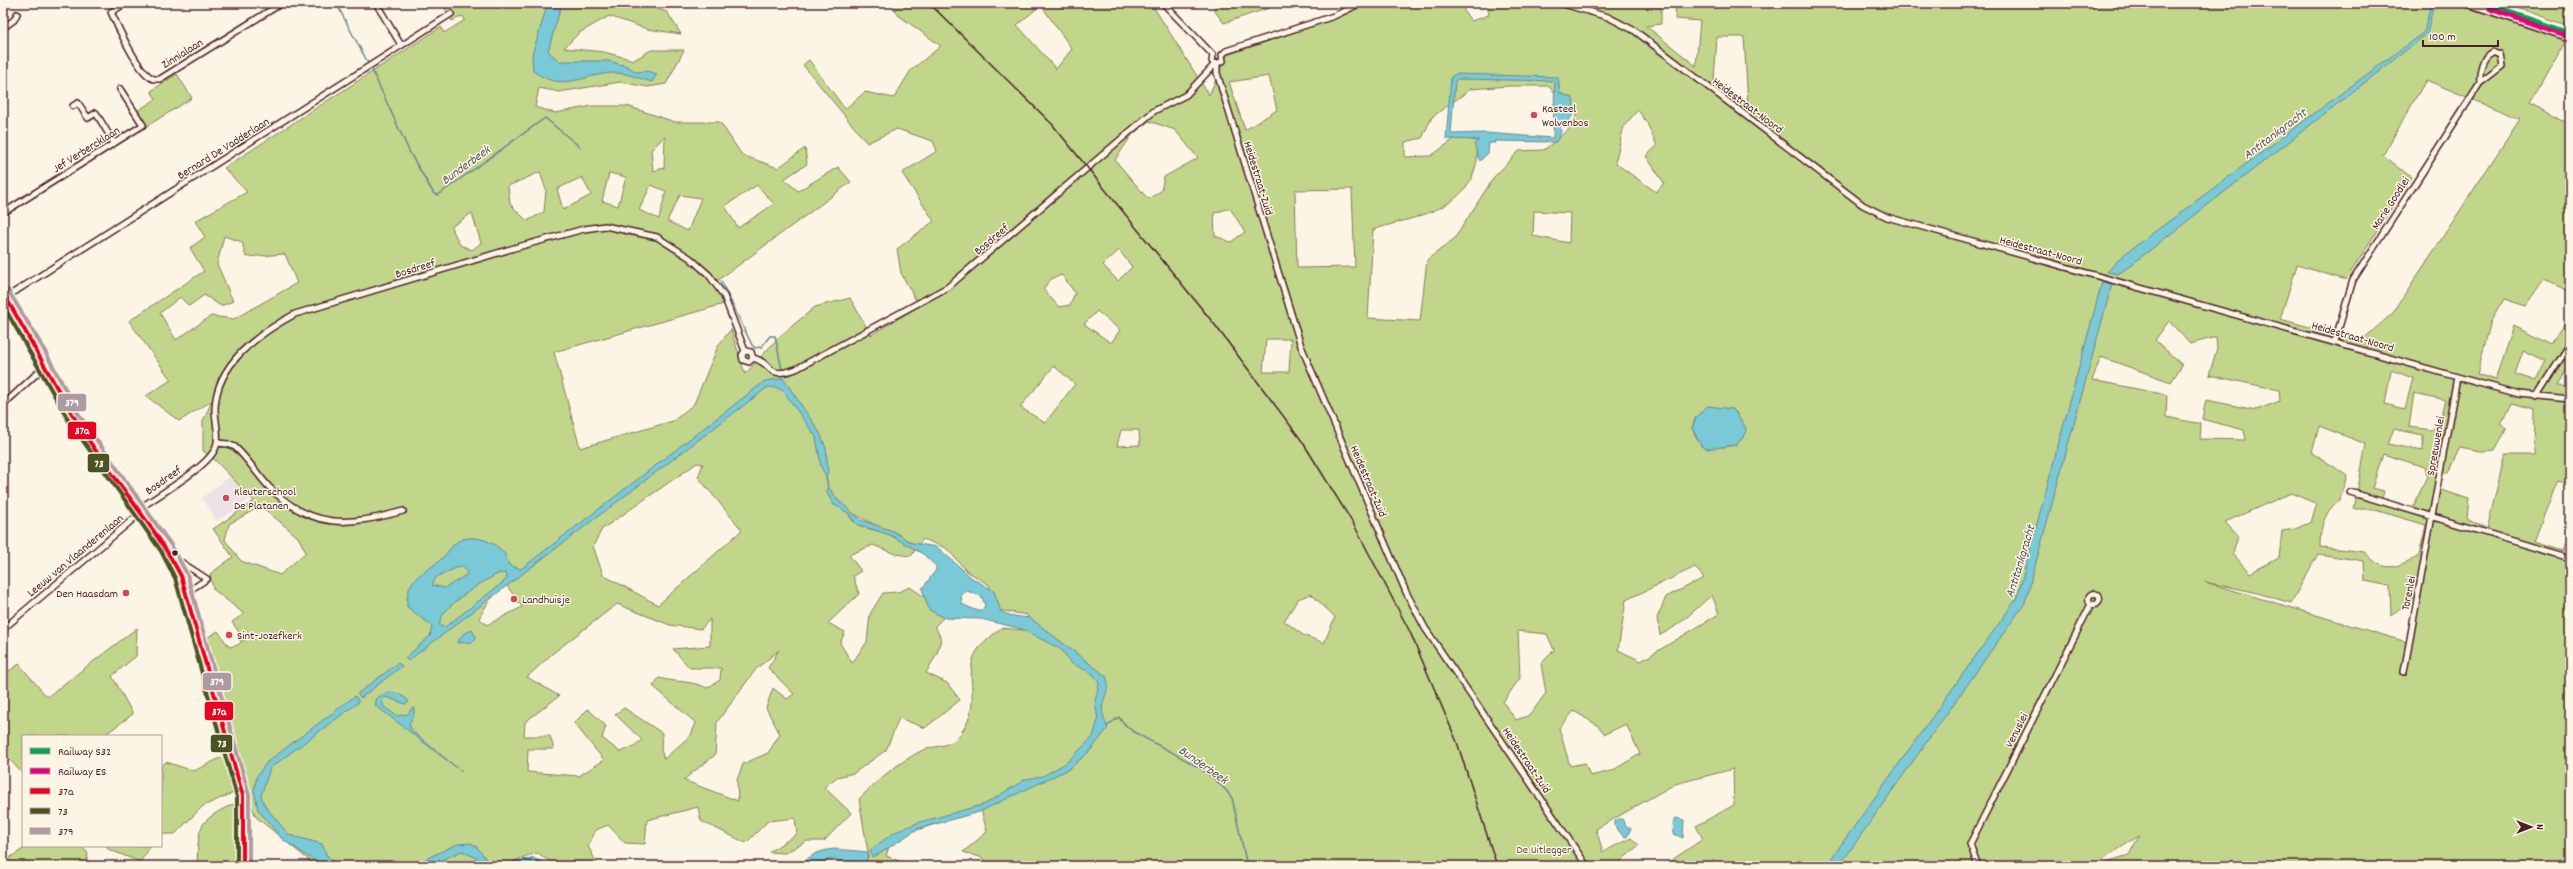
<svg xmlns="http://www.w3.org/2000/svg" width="2573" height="869" viewBox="0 0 2573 869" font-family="Dekko,sans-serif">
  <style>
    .built { fill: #ece2e5 }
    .green { fill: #c2d68b; stroke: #867a5b; fill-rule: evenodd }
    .water { fill: #7ac9d6; stroke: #678592; fill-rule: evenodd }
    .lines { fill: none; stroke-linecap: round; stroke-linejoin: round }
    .stream { stroke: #678592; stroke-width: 1.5 }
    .minor-casing { stroke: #4a1f2b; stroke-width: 8 }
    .minor { stroke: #fcf5e5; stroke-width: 5 }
    .rail { stroke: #4a1f2b; stroke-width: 1.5 }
    .bus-1-casing { stroke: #fcf5e5; stroke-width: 7 }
    .bus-2-casing { stroke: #fcf5e5; stroke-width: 7 }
    .bus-3-casing { stroke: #fcf5e5; stroke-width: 7 }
    .bus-1 { stroke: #e40521; stroke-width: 4 }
    .bus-2 { stroke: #4a5321; stroke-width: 4 }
    .bus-3 { stroke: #ae9aa0; stroke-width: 4 }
    .rail-1-casing { stroke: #fcf5e5; stroke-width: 8 }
    .rail-2-casing { stroke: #fcf5e5; stroke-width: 8 }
    .rail-1 { stroke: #00a651; stroke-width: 5 }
    .rail-2 { stroke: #e5007d; stroke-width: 5 }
    .poi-dot { fill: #d1495b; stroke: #fcf5e5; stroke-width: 1.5 }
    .bus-dot { fill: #4a1f2b; stroke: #fcf5e5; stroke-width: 1.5 }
    .labels { text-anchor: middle; stroke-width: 3; stroke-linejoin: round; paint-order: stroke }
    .street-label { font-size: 12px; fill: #4a1f2b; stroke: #fcf5e5 }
    .poi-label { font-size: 12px; fill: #4a1f2b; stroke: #fcf5e5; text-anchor: start }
    .park-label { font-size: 12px; fill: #684d43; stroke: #fcf5e5 }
    .water-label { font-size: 13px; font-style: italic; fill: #58525e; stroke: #fcf5e5 }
    .line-badge { stroke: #fcf5e5; stroke-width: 1.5 }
    .badge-label { font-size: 11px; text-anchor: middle; font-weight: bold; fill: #fff }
  </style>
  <rect width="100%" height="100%" fill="#fcf5e5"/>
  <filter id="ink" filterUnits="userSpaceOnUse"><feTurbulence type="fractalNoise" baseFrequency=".025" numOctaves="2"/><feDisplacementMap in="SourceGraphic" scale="8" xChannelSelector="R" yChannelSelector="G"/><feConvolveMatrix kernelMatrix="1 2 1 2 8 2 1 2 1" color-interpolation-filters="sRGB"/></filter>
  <g filter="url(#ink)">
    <path class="built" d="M230,476L251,499L217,521L202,498Z"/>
    <path class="green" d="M442,3H641L667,12L681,34L647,29L609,16L579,33L564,48L604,52L634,60L651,50H684L666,84L648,87L620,82L559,92L539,88L535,107L555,113L592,106H627L675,122H720L742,155L778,168L805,148L807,164L784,179L798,191L838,167L851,182L717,281L724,304L554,352L580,448L673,421L694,404L718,346L731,329L745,374L780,336L815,307L850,298L871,335L919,306L901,273L897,249L934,221L902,173L937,151L933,141L897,129L867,143L803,65L809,60L845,109L865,92L894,98L911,70L941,46L898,15L891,3H1151L1209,95L1227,55L1347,14L1365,3H1464V11L1471,21L1489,15L1487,3H1642V5L1661,7V24L1646,26L1696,66L1700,21L1675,19L1676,3H2454L2565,41L2531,102L2570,126V284L2565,290L2544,280L2526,306L2504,299L2491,321L2477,374L2495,380L2513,326L2550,345L2565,324L2570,326V362L2557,384L2570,385V485L2558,481L2534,541L2562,550L2570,525V866H2105L2106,862L2129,855L2139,836L2092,866H1663L1703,839L1696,826L1734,805L1733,769L1675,784L1596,829L1603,852L1631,838L1639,845L1615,866H985L983,858L963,852L987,832L981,809L911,832L890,843L886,856L902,862L901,866H860L868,857V853L859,799C877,780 898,763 921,751C931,746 948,747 956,739C988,705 959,673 979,648C985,641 994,634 1001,628L1035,631L1027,615L998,610L989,585L967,571L946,548L923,539L911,556L895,554L873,545L849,555L861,571L853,576L859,594L828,623L845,632L840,643L852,663L867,642L870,614L883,593L898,592L910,587L926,598L943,618L935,626L941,639L937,653L926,673L947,683L960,700L925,728L899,718L886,750L854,773L837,777L824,787L851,813L824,841H807L785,853L769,852L797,834L795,818L768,821L746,843L701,821L698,807L647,820L645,844L625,843L608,825L596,830L588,846L598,866H556L538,853C524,855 514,863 501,866C492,868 481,862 473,866H316L256,817L244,788L203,806L175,834H161V766L166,762L194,771L236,750L205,639L218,631L229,647L238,645L241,642L239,639L245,641L232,622L244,614L213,589L210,574L233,557L213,529L254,501L215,460L203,451V421L212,401L179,421L146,396L171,380L129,321L204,271L190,248L205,237L195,221L247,192L224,168L441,27L444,33L465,20L463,16L452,21ZM1041,5L1072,49L1056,69L1017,25ZM1717,37H1744L1748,105L1714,80ZM1269,76L1277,110L1245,130L1229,82ZM2426,80L2520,119L2393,313L2361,341L2280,319L2297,265L2346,280L2411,177L2383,155ZM1508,86H1548L1577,114L1570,128L1544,150L1519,151L1494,177L1455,238L1427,260L1420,321L1368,318L1373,230C1409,217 1463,213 1475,168C1478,160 1477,149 1477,141L1457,137L1431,156L1405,157V142L1422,138L1432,117L1471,89ZM1638,110L1647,123L1657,146L1646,156L1664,183L1656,192L1615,163L1624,126ZM1149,121L1175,130L1198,158L1164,177L1161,191L1148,199L1115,160L1132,135ZM665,136L664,168L653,171L651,150ZM540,172L546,190L544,212L527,221L510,204L508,186ZM609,173L626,177L618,206L602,201ZM582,177L591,195L563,210L557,189ZM651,185L666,191L659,219L639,210ZM757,185L774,204L738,228L725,206ZM1352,189L1355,267L1297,268L1295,190ZM680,195L701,198L688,231L667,221ZM1230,208L1245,232L1231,242L1215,236L1214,213ZM1534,211L1570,213L1569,243L1533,236ZM472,213L481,243L472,250L460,245L451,227ZM224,236L242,242L246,257L285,254L297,283L234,319L211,316L176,340L160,313L180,297L189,306L204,295L221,306L233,301L217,264ZM1119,250L1132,267L1118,281L1103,265ZM1062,275L1075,293L1070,305L1059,307L1043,289L1051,279ZM1097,311L1120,330L1111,343L1084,324ZM2169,321L2190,344L2216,337L2217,349L2209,375L2279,390L2280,401L2256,410L2206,400L2202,419L2244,430L2246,440L2200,439L2201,424L2166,417L2167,395L2092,380L2101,357L2171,382L2182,365L2155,340ZM1266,339H1291L1289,372H1263ZM2523,350L2546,361L2536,381L2515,374ZM1054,366L1075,384L1045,423L1020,407ZM2391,370L2413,378L2405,409L2385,404ZM2414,393L2446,400L2440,421L2432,430L2409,427ZM2511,403L2535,409L2534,455H2505L2487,529L2467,518L2469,499L2435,488L2436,473H2448L2460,447L2481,451L2495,450L2507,428L2501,424ZM1708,406L1736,412L1745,435L1736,445L1723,447L1698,441L1692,428L1696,417ZM2319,426L2366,444L2354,509H2372L2426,525L2419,556C2396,567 2384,575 2365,552L2320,547C2320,528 2324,511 2340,500L2347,475L2312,453ZM2394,429L2423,435V451L2387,444ZM1121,430H1139L1140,445L1117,446ZM2383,454L2425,467L2427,476L2413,508L2382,499L2384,491L2372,488ZM697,463L703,464L698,477L742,530L658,605L603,575L593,546L602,529ZM2291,493L2317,504L2311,522L2295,529L2282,531L2279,558L2250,573L2233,554L2238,536L2225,522ZM261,506L298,537L306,552L280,575L241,561L225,540L229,524ZM852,513L881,528L879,531C869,529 853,526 849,515ZM2318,554L2364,561L2365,581L2390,586L2391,616L2420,591L2410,643L2205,582L2254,592L2291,603ZM1695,567L1704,578L1666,597L1657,618L1660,635C1680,626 1695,609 1712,595L1719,614L1641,661L1618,650L1626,600ZM505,583L522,607L487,625L479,618L489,601ZM1311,594L1335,617L1324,643L1303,635L1284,621L1298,599ZM617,604L670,625L701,629L710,619V646L673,649L690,668H721L720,680L707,688C691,680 677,683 659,678L653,686L696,723L691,735L664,759L661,750L662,733L624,708L615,714L642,740L634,746L620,752L602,738L606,726L588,709L574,723L604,760L579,776L527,772L528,749H554L550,736H524L525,722L559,696L527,677L553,653ZM1518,631L1547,634L1554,650L1541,664L1546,693L1530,715L1516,720L1503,702L1520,678ZM779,650L768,668L794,694L787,699L773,688L766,708L780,734L768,753L743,764L737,780L738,801L683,780L715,755L717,722L756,669ZM1574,711L1597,725L1605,734L1626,724L1640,754L1612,771L1590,776L1585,763L1570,766L1559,728Z
      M1221,3H1284L1224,23L1213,9Z
      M2503,3H2570V26Z
      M177,74L192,98L147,126L137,111L156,99L151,91Z
      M137,628L136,656L112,676L133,714L103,736H23V774L10,760L3,765V675L19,664L47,697Z
      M233,804L241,823L236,866H197C199,826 196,822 233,804Z
      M28,846H81L88,853L86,866H3V853L9,858Z
      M106,846H151L140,862L108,849Z"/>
    <path class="water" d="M548,3H562L548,51L559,61H609L627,66L636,72L646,71L657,74L652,82C641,79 627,73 616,73C584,73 564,94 533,71L532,55Z
      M2431,3H2434L2427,34L2127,268L2118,274L2107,272L2122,256L2424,32Z
      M1456,74L1558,77L1560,93L1573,98L1574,113L1568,122L1560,124L1561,132L1556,142L1494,141L1495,143H1489L1488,153L1480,161L1474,144L1479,140L1446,139L1451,77ZM1457,79L1555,81L1553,138L1485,133L1451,134L1455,81Z
      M2102,282L2112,284L2025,603L1839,866H1826L2017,598Z
      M783,378L820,433L826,448L828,472L826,476L821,467L816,437L784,392L778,388L768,387L408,661L405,658L430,636L432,626L407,607C406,574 424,576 442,558C448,553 451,546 457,542C469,533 493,540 502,551C506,554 507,560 509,565L521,569L765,381ZM461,566L467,571L466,575L445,588L432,585L436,577ZM500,573L507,574L506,580L445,627L440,626C435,610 486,579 500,573Z
      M1708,406L1733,409L1746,428L1745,435L1736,445L1707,449L1701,446L1692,428L1696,417Z
      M829,488L838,500L861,520L893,531L912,543L937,547L972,578L994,591L1001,612L1012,616L1030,618L1106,676C1114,695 1093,699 1108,728L1090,751L1069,769L979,812L917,829L881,853L872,857L870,850L895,832L917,823L985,804L1026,779L1043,776L1066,763L1093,737L1098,720L1095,701L1099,683L1093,674L1071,663L1062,650L1022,629L981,619L945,618L929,610L922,589L936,570V566L923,554L890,535L856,524L848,513L833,504L826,491ZM967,591L981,596L985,604L983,610H975L962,604L961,595Z
      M472,630L476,637L473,642L457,643L463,634Z
      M398,663L402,666L361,698L357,694Z
      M388,692L399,694L407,699L409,702L405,704L386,697L382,701L384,707L397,716L408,714L412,708H414V714L409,724L412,731L462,772L375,705L377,698Z
      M355,696L359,702L270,768L261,796L265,806L289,835L322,844L327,856L339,866H322L282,839L258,810L254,790L257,776L267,762Z
      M1676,818L1684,820L1683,838L1674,834L1673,823Z
      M1618,819H1622L1627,828H1631L1627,837L1623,836L1615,826V821Z
      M471,843L477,847L491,866H483L482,861L462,851L428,866H411L457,844Z
      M834,849C841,850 863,851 868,852L867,860C852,869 848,864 834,859L820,862L816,866H801C810,854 819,851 834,849Z
      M532,857L548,866H509C514,858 524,862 532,857Z"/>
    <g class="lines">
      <path class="stream" d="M336,3L368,63
        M371,68L410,153L434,194L438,195L545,118L580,147
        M721,281L752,345L755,348L761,347L770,336H775L782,370
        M826,476L828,488
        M1107,726L1119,717C1128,731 1142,736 1156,744C1181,757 1216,774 1232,798L1247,866"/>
      <defs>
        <path id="minor" d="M126,3L111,12C118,27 139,75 154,79H160L282,3
          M376,3L401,45
          M1163,3L1213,55L1212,61L1215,64L1223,61L1222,55
          M1560,3L1608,17L1635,31L1863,205L1887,217L2518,394L2570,399
          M2465,3L2570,38
          M3,28L14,20L17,14
          M1222,55L1226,51L1334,16L1361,3
          M1217,64V73L1301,346L1406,592L1425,628L1587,866
          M73,106L78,103L88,118L96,113L114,143
          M3,213L143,125L120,89
          M3,293L37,349L74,418L166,548L181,576L243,796V866
          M5,298L451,14
          M2335,341L2353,280L2480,83L2502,66L2500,55L2492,52C2482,57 2479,72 2480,83
          M745,351L742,355L743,360L749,362L753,358
          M745,351L751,352L753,358
          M753,358C774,363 765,380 796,369L948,287L1154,111L1186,95L1215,64
          M2536,397L2570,344
          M3,405L46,365
          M217,443L228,444L235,447C248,459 257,474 269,487C312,530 348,526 403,511
          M2350,492L2570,558
          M174,563L181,562L207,579L187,592
          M2088.5 599a5.5 5.5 0 1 1 11 0a5.5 5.5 0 1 1-11 0Z
          M3,629L138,515L142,507C160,494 204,469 214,451C221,440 215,422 215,409C216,364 258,334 295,314L514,248L584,229L605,226L657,237L690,258L709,275L724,296L745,351
          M2404,672L2457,377
          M1978,866L1970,844L2091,604"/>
      </defs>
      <use href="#minor" class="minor-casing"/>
      <use href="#minor" class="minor"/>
      <path class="rail" d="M929,3L1052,124L1215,325L1302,441L1354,525L1410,632L1457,742L1497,866"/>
      <defs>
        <path id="bus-1" d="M3,293C28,334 49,376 74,417C106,472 151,519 181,576L243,796V866"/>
        <path id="bus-2" d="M3,305L69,421L161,551L175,578L237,797V866"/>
        <path id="bus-3" d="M8,290L42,346L79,415L171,545L187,574L249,795V866"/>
      </defs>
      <use href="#bus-1" class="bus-1-casing"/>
      <use href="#bus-2" class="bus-2-casing"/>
      <use href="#bus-3" class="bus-3-casing"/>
      <use href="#bus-1" class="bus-1"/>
      <use href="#bus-2" class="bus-2"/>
      <use href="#bus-3" class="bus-3"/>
      <defs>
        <path id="rail-1" d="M2483,3L2570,33"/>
        <path id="rail-2" d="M2490,9L2568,36"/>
      </defs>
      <use href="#rail-1" class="rail-1-casing"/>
      <use href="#rail-2" class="rail-2-casing"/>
      <use href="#rail-1" class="rail-1"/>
      <use href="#rail-2" class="rail-2"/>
    </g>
  </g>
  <g class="poi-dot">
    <circle cx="1534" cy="115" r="4"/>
    <circle cx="226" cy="498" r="4"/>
    <circle cx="126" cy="593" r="4"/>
    <circle cx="514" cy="599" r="4"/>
    <circle cx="229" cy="635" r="4"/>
  </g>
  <circle class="bus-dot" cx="175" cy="553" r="3.5"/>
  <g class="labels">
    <g class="street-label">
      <text transform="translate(182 53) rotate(-32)" y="4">Zinnialaan</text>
      <text transform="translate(1748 105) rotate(37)" y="4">Heidestraat-Noord</text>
      <text transform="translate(223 148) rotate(-32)" y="4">Bernard De Vadderlaan</text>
      <text transform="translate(86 149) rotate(-32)" y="4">Jef Verbercklaan</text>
      <text transform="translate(1259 178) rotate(73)" y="4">Heidestraat-Zuid</text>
      <text transform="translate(2390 203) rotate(-57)" y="4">Marie Goodlei</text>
      <text transform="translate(991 239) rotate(-40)" y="4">Bosdreef</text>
      <text transform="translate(2041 250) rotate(15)" y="4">Heidestraat-Noord</text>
      <text transform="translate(415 268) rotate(-17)" y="4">Bosdreef</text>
      <text transform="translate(2353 336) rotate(16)" y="4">Heidestraat-Noord</text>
      <text transform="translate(2435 446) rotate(-80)" y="4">Spreeuwenlei</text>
      <text transform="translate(163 480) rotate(-35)" y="4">Bosdreef</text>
      <text transform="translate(1369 481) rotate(67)" y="4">Heidestraat-Zuid</text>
      <text transform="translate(75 555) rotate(-40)" y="4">Leeuw van Vlaanderenlaan</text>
      <text transform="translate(2408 593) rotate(-79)" y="4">Torenlei</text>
      <text transform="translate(2016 730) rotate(-63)" y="4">Venuslei</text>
      <text transform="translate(1527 760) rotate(56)" y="4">Heidestraat-Zuid</text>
    </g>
    <g class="poi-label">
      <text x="1542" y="112">Kasteel<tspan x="1542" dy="14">Wolvenbos</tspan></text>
      <text x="234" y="495">Kleuterschool<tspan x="234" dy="14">De Platanen</tspan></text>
      <text x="118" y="597" text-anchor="end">Den Haasdam</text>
      <text x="522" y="603">Landhuisje</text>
      <text x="237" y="639">Sint-Jozefkerk</text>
    </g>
    <g class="park-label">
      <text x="1544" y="853">De Uitlegger</text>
    </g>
    <g class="water-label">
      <text transform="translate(2274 133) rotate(-37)" y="5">Antitankgracht</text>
      <text transform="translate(465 164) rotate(-36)" y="5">Bunderbeek</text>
      <text transform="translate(2019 561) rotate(-73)" y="5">Antitankgracht</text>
      <text transform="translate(1204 764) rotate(35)" y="5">Bunderbeek</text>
    </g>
  </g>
  <g class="line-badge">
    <rect x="57" y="393" width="30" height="19" rx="4" fill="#ae9aa0"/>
    <rect x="67" y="421" width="30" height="19" rx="4" fill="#e40521"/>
    <rect x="87" y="453" width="23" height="20" rx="4" fill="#4a5321"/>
    <rect x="202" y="672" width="30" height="19" rx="4" fill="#ae9aa0"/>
    <rect x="204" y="701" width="30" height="20" rx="4" fill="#e40521"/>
    <rect x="210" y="734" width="23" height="19" rx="4" fill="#4a5321"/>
  </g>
  <g class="badge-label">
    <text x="72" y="406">379</text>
    <text x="82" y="434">37a</text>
    <text x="99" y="467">73</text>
    <text x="217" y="685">379</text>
    <text x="219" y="715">37a</text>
    <text x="222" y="747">73</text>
  </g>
  <rect width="2573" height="869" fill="none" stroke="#fcf5e5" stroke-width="16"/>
  <rect x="8" y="8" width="2557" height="853" fill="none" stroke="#4a1f2b" stroke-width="1.5" filter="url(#ink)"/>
  <rect x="22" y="735" width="140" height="112" fill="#fcf5e5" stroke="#b59f9b"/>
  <rect x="30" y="748" width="20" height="6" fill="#00a651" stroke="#b59f9b"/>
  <text x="58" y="755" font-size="12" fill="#4a1f2b">Railway S32</text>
  <rect x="30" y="768" width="20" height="6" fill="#e5007d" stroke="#b59f9b"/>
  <text x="58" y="775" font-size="12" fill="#4a1f2b">Railway ES</text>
  <rect x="30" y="788" width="20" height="6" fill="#e40521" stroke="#b59f9b"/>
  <text x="58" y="795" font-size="12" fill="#4a1f2b">37a</text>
  <rect x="30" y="808" width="20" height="6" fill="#4a5321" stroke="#b59f9b"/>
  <text x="58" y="815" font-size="12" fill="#4a1f2b">73</text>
  <rect x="30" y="828" width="20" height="6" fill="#ae9aa0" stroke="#b59f9b"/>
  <text x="58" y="835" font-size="12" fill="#4a1f2b">379</text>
  <g transform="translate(2531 827) rotate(90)" stroke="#fcf5e5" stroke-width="3" paint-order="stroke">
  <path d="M0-3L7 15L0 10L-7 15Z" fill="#4a1f2b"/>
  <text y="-6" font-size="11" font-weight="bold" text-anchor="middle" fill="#4a1f2b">N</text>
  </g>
  <path d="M2423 40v6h75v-6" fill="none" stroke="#4a1f2b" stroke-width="2"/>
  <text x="2429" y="40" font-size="12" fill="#4a1f2b" stroke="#fcf5e5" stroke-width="3" paint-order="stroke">100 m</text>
</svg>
